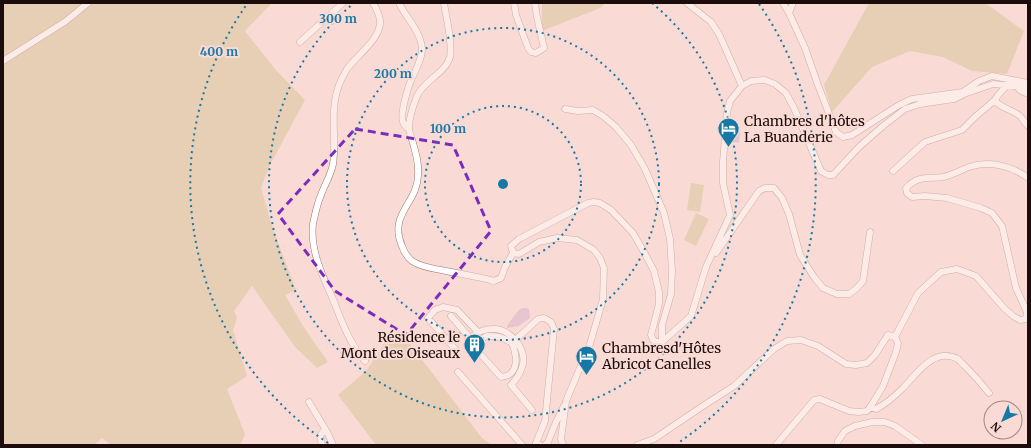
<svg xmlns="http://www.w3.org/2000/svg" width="1031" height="448" viewBox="0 0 1031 448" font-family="Merriweather,serif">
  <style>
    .green { fill: #d0c291 }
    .water { fill: #cfa8cd }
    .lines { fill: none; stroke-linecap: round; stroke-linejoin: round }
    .minor-casing { stroke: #9b7871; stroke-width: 7 }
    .minor { stroke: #fff; stroke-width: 6 }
    .marked { fill: none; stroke: #7b2cbf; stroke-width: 3; stroke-dasharray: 8 5; stroke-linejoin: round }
    .ring { fill: none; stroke: #1679a5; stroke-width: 2; stroke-dasharray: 2 4 }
    .labels { text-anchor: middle; stroke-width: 4; stroke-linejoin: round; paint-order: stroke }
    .poi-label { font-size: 14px; fill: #1a0d0b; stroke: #fadad4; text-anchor: start }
    .centre { fill: #1679a5; stroke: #fadad4; stroke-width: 2 }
    .ring-label { font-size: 12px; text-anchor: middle; font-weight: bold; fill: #1679a5; stroke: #fadad4; stroke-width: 4; stroke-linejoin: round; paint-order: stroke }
  </style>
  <rect width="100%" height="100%" fill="#fadad4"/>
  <path class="green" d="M3,3H272L245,31L275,69L305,100L270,165L261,188L272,226L296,290L285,295L303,326L328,362L317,368L295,347L252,286L234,311L237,318L233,330L247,376L227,389L245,434L240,445H111L102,438L94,445H3Z
    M542,3H605L600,8L542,31Z
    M869,3H985L1024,31L1007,74L972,71L943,57L910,51L872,67L832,112L824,85Z
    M691,183L704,185L700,212L687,210Z
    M696,213L709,219L696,246L684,240Z
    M400,331L482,438L492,445H376L338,395L366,371L381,349L387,337Z"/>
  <path class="water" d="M735,131L740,132L739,143L734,142Z
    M522,308H526L529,309L530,318L517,327L516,326L514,327L507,328V326L517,312Z"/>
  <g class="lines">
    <defs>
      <path id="minor" d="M399,3C406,18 421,31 422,49C422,60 416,68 412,78C408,87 400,113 403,122C404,126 406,127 409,129
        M444,3C446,17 453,44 450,57C445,74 424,80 417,96C413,106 409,117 409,128C409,133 412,138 413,143C416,154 419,163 418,175C418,203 388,214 402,246C404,252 407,257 412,261C421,267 431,268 441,270C459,274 477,276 494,281L501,278L505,267L513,253
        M514,3L516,15L528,48L531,52L536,53L544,48L537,17L535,3
        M687,3L711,22L719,34L742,86
        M783,3L789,13L805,48L818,85L836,132L843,137L852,135L899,105L912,99L963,92L979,81L992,76L1028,83
        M789,13L793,3
        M300,42L343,3
        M3,61L66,21L88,3
        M1017,87L1020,90L1028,94
        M995,100C998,107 1013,110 1020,116C1023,119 1025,123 1028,126
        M995,100C998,93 1003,91 1007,85
        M565,109L578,111L593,110L603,116L616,127L631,145L645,169L664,213L670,239L672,271L671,294L662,325V342
        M893,171L925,142L962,130L975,117L995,100
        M716,253L759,191L765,188H774L782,198L789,214L800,255L814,277L823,288L837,294H849L856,289L863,281L870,232
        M451,316L470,338C476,333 483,329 492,329C509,328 526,347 523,364C521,372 517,379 511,385L532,410
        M487,336C498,336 502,337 512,343C517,356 520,375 501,377L475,348C477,342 480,339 487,336Z
        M895,337L918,293L941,272L957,269L976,276L1004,308L1013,316L1020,320L1026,319L1027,312L1016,288L1002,226L992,213L981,208L947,198L925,196L912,197L907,193L906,188C918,175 928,179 943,177C953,175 961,170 969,167C989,160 1012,166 1028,178
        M662,342L691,316L706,267L730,215L723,183V162L727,113L730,101L742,86L751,81L765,80L775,84L786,93L794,108L821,171L828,175H833L859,147L883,126L905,109L920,104L954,99L964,94L993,84L1015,86L1028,88
        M512,343L538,319L544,318L551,322L554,329L545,421L536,443L540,445
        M456,350L428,318L435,310L443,307L457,310L478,332
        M365,361C362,357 358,353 356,349C345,333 339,314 332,297C322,275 310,249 313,224C315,214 317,204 321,195C325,184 331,175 333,164C337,137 329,112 339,85C341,80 344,74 347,69C357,55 382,38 380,20C379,14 376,8 373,3
        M458,372L522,445
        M309,402L327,432
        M870,407L876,409C886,404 895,396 903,388C917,374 934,346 958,359C960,361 962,364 964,365C973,374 981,383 989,393
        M322,445L320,436L323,432H327L333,445
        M545,445L548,442L556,422L564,406
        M563,445L561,439L566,401L590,344L603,299L604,268L600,258L594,250L577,240L557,238L539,242L519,254L513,253L511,246L519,239L588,203L594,202L600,203L611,210L633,233L644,252L654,271L659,292V304L651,335L653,340L656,342H662
        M637,445L654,439L703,406L734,386L774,349L787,341L801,340L818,346L846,364L856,365L867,363L875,355L888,335L895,337
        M776,445L814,400L820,399L849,411L859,412L867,411L871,406L883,386L896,352L898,343L895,337
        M837,445L838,441L845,431L855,426L872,422H885L895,426L922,445"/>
    </defs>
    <use href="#minor" class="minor-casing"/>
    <use href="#minor" class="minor"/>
  </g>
  <path d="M0 0H1031V448H0ZM355,129L453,145L491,231L406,335L335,291L278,214Z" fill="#fadad4" fill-opacity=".55" fill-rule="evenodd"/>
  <path class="marked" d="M355,129L453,145L491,231L406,335L335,291L278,214Z"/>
  <g class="ring">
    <circle cx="503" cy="184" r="78"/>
    <circle cx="503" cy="184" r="156"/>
    <path d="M652 3A234 234 0 1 1 354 3"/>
    <path d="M328 443A313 313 0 0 1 247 4M759 4A313 313 0 0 1 678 443"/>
  </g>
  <defs>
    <symbol id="hotel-pin" viewBox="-11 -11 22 30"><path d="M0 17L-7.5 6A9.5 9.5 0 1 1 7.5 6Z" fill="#1679a5" stroke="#fadad4"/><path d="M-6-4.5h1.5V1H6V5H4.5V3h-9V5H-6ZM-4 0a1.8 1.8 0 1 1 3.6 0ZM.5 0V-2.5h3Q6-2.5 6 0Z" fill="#fff"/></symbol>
    <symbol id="building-pin" viewBox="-11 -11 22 30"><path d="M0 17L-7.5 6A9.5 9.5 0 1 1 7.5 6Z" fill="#1679a5" stroke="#fadad4"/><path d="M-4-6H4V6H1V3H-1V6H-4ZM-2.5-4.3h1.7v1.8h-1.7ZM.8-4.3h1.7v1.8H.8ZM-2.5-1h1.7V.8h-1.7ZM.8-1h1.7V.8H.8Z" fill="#fff"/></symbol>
  </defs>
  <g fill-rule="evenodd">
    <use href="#hotel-pin" x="716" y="116" width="25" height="34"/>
    <use href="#building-pin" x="462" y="332" width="25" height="34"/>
    <use href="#hotel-pin" x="574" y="344" width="25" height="34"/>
  </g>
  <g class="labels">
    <g class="poi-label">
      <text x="744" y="126">Chambres d'hôtes<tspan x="744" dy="16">La Buanderie</tspan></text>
      <text x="460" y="342" text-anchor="end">Résidence le<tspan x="460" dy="16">Mont des Oiseaux</tspan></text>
      <text x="602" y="353">Chambresd'Hôtes<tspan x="602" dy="16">Abricot Canelles</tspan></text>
    </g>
  </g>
  <circle cx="503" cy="184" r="6" class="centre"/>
  <g class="ring-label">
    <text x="338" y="23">300 m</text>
    <text x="219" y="56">400 m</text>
    <text x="393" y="78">200 m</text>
    <text x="448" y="133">100 m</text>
  </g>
  <rect width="1031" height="448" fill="none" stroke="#1a0d0b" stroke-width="8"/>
  <g transform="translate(1003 420) rotate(224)"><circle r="19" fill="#fadad4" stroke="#a08884"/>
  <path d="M0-3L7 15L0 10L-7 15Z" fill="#1679a5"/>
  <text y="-6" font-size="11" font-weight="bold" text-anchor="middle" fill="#1a0d0b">N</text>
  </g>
</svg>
